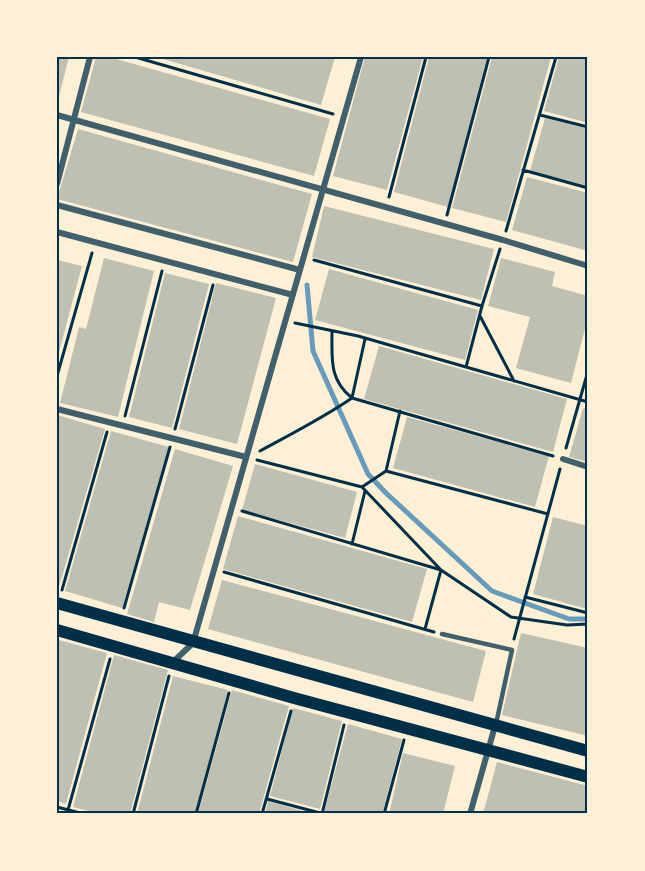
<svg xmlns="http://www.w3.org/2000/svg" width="645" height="871" viewBox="0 0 645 871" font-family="Roboto,sans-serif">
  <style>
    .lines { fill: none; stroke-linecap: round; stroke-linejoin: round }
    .stream { stroke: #669bbc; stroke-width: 5 }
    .building { fill: #bec0b2 }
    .path { stroke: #003049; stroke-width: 3 }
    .service { stroke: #3f606c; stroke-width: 4.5 }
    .minor { stroke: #3f606c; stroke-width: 6 }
    .secondary { stroke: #003049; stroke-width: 12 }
    .neatline { fill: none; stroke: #003049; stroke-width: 2 }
  </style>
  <rect width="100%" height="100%" fill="#fdf0d5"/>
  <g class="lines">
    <path class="stream" d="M307,285L313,351L368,474L386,493L492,591L569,619H588"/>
  </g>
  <path class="building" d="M57,57H69L58,100H57Z
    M96,57H109L330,119L314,176L81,112Z
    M156,57H335L321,105Z
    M365,57H423L387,190L333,176Z
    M429,57H487L448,207L394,192Z
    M492,57H551L506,222L452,208Z
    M559,57H588V123L544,111Z
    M545,118L588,129V187L530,171Z
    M78,129L312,194L293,262L57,199Z
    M527,177L588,193V251L512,230Z
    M324,206L494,249L481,300L312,257Z
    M104,258L154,271L118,417L60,403L79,327L86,329Z
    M501,258L555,272L552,286L588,296V317L571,383L516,368L530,317L488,306Z
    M57,260L82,266L58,356H57Z
    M329,269L478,310L465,360L315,320Z
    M165,273L209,284L172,428L129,417Z
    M216,283L276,298L237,444L179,429Z
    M379,346L567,399L553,452L364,399Z
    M583,408L588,409V462L569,457Z
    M57,415L105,429L59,587L57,586Z
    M407,417L549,456L535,507L393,468Z
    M111,431L169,447L122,608L65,591Z
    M175,449L233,466L190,610L159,602L154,622L127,614Z
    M255,464L357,492L345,538L242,510Z
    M238,516L427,569L412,622L223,569Z
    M553,517L588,526L587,609L533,594Z
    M222,580L486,651L473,702L208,629Z
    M521,633L588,648V736L502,715Z
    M59,640L107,653L66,804L57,801V648Z
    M114,655L168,670L130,814H101L73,807Z
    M173,676L228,690L195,814H137Z
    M232,690L289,706L259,814H198Z
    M293,708L342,721L320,809L270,796Z
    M348,724L402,739L382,814H333L324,812Z
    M403,753L455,766L443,814H389Z
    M497,762L588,786V814H483Z
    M268,801L310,813V814H265Z"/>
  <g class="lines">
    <path class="path" d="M135,57L333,114
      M540,115L588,127
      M523,170L588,188
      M389,197L426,57
      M447,215L489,57
      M506,231L556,57
      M314,260L482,306
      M480,316L514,381
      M295,323L358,336L588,402
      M332,331C332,359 329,380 352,398L553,456
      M466,367L482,306L500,249
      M57,376L92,253
      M352,398L365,339
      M125,416L162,271
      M175,429L213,285
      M566,448L588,371
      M260,451C291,434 323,418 352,398
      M257,460L362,487
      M386,471L548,514
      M362,487L441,570L425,629
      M362,487L386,471L400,411
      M242,511L441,570L511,617L567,625L588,624
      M352,544L365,491
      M224,572L434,632
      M62,590L107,432
      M525,597L588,613
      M124,608L170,447
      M514,639L560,469
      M267,799L324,814
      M57,807L84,814
      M68,810L110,659
      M133,814L169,676
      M196,814L229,693
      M262,814L291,711
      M322,814L344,725
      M384,814L404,740"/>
    <path class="service" d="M442,634L512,650L496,724"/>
    <path class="minor" d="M57,115L503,240L588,266
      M57,184L90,57
      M57,205L300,270
      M57,232L293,295
      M57,409L246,457
      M563,459L588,467
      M173,662L193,643L361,57
      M470,814L495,726"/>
    <path class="secondary" d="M57,603L588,751
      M57,630L294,698L588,777"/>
  </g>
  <rect width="645" height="871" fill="none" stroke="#fdf0d5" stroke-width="117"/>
  <rect x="58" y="58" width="528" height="754" class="neatline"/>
</svg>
